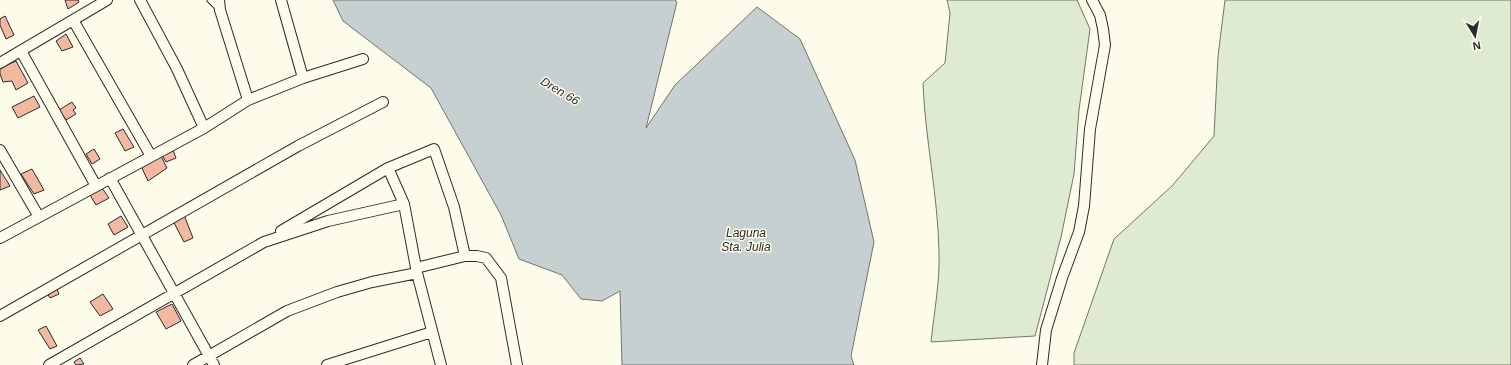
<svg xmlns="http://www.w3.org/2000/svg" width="1511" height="365" viewBox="0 0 1511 365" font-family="Arial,sans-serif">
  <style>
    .green { fill: #deebd1; stroke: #74746e }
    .water { fill: #c7d0d0; stroke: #74746e }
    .building { fill: #f2b8a0; stroke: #2b2b2b }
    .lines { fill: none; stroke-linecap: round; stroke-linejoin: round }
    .lane-casing { stroke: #2b2b2b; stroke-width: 7 }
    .street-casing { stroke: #2b2b2b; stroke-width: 12 }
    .lane { stroke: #fdfbea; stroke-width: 5 }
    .street { stroke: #fdfbea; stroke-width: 10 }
    .labels { text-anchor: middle; stroke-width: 3; stroke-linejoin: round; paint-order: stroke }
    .water-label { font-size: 12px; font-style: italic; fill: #2b2b2b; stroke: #fdfbea }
  </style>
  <rect width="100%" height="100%" fill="#fdfbea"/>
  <path class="green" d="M947,0H1077L1090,29L1079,110L1074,174L1061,237L1035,336L931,342C934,313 940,281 939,252C938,195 925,139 923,83L945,63L950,13Z
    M1225,0H1511V365H1074V353L1114,239L1172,186L1214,136L1218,56Z"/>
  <path class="water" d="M333,0H675L677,2L646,128L675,85L757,7L800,39L855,160L874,242L851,356L854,365H622L620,291L602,301L581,299L562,275L519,259L501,215L431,88L343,21Z"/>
  <path class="building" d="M65,0H78L79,2L68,9Z
    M5,16L14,35L6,39L0,25V19Z
    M66,34L73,47L62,51L56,41Z
    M16,61L28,83L16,90L12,81L3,82L0,74V68Z
    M34,96L40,107L18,118L12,107Z
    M72,102L76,108L73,110L76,114L66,120L59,110Z
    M123,129L134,147L125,151L115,133Z
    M94,149L100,159L92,164L86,154Z
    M173,150L176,158L166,162L162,155Z
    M160,154L167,168L148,181L141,166Z
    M32,169L44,190L34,194L21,174Z
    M0,170L10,186L0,190Z
    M102,188L109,198L96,205L90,195Z
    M184,215L193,238L184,242L173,221Z
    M121,216L128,227L114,235L108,224Z
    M57,289L59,294L50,298L47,293Z
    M103,294L113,309L100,316L90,302Z
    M172,304L181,321L166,329L156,312Z
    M46,326L57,346L50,349L38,330Z
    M80,358L84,364L76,365L74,362Z"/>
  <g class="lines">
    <defs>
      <path id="lane" d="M210,0L219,9"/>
      <path id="street" d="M140,0L177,69L204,128
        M219,0L220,10L248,100
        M281,0L303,78
        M73,20L151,156
        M21,51L96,186
        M0,63L107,0
        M0,150L39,217
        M110,178L214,365
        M281,231L388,168
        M0,238L204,128L248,100L303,78L363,59
        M416,268L465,256H477L486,258L501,278L517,365
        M0,316L298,146L383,102
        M49,365L264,242L328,221L404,204
        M193,365L287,311L337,292L372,282L417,273
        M327,365L432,332
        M441,365L417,273L404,204L388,168L434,149L454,207L465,256
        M1042,365L1046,330L1062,278L1079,232L1084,206L1090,129L1105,45L1103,29L1100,15L1092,0"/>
    </defs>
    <use href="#lane" class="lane-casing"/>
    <use href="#street" class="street-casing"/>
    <use href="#lane" class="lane"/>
    <use href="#street" class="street"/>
  </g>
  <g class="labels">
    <g class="water-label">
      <text transform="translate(560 91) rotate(31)" y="4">Dren 66</text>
      <text x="746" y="237">Laguna<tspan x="746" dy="14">Sta. Julia</tspan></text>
    </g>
  </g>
  <g transform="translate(1475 36) rotate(170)" stroke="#fdfbea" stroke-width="3" paint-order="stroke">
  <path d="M0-3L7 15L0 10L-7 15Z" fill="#2b2b2b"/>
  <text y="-6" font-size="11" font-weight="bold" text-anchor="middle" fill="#2b2b2b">N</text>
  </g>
</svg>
